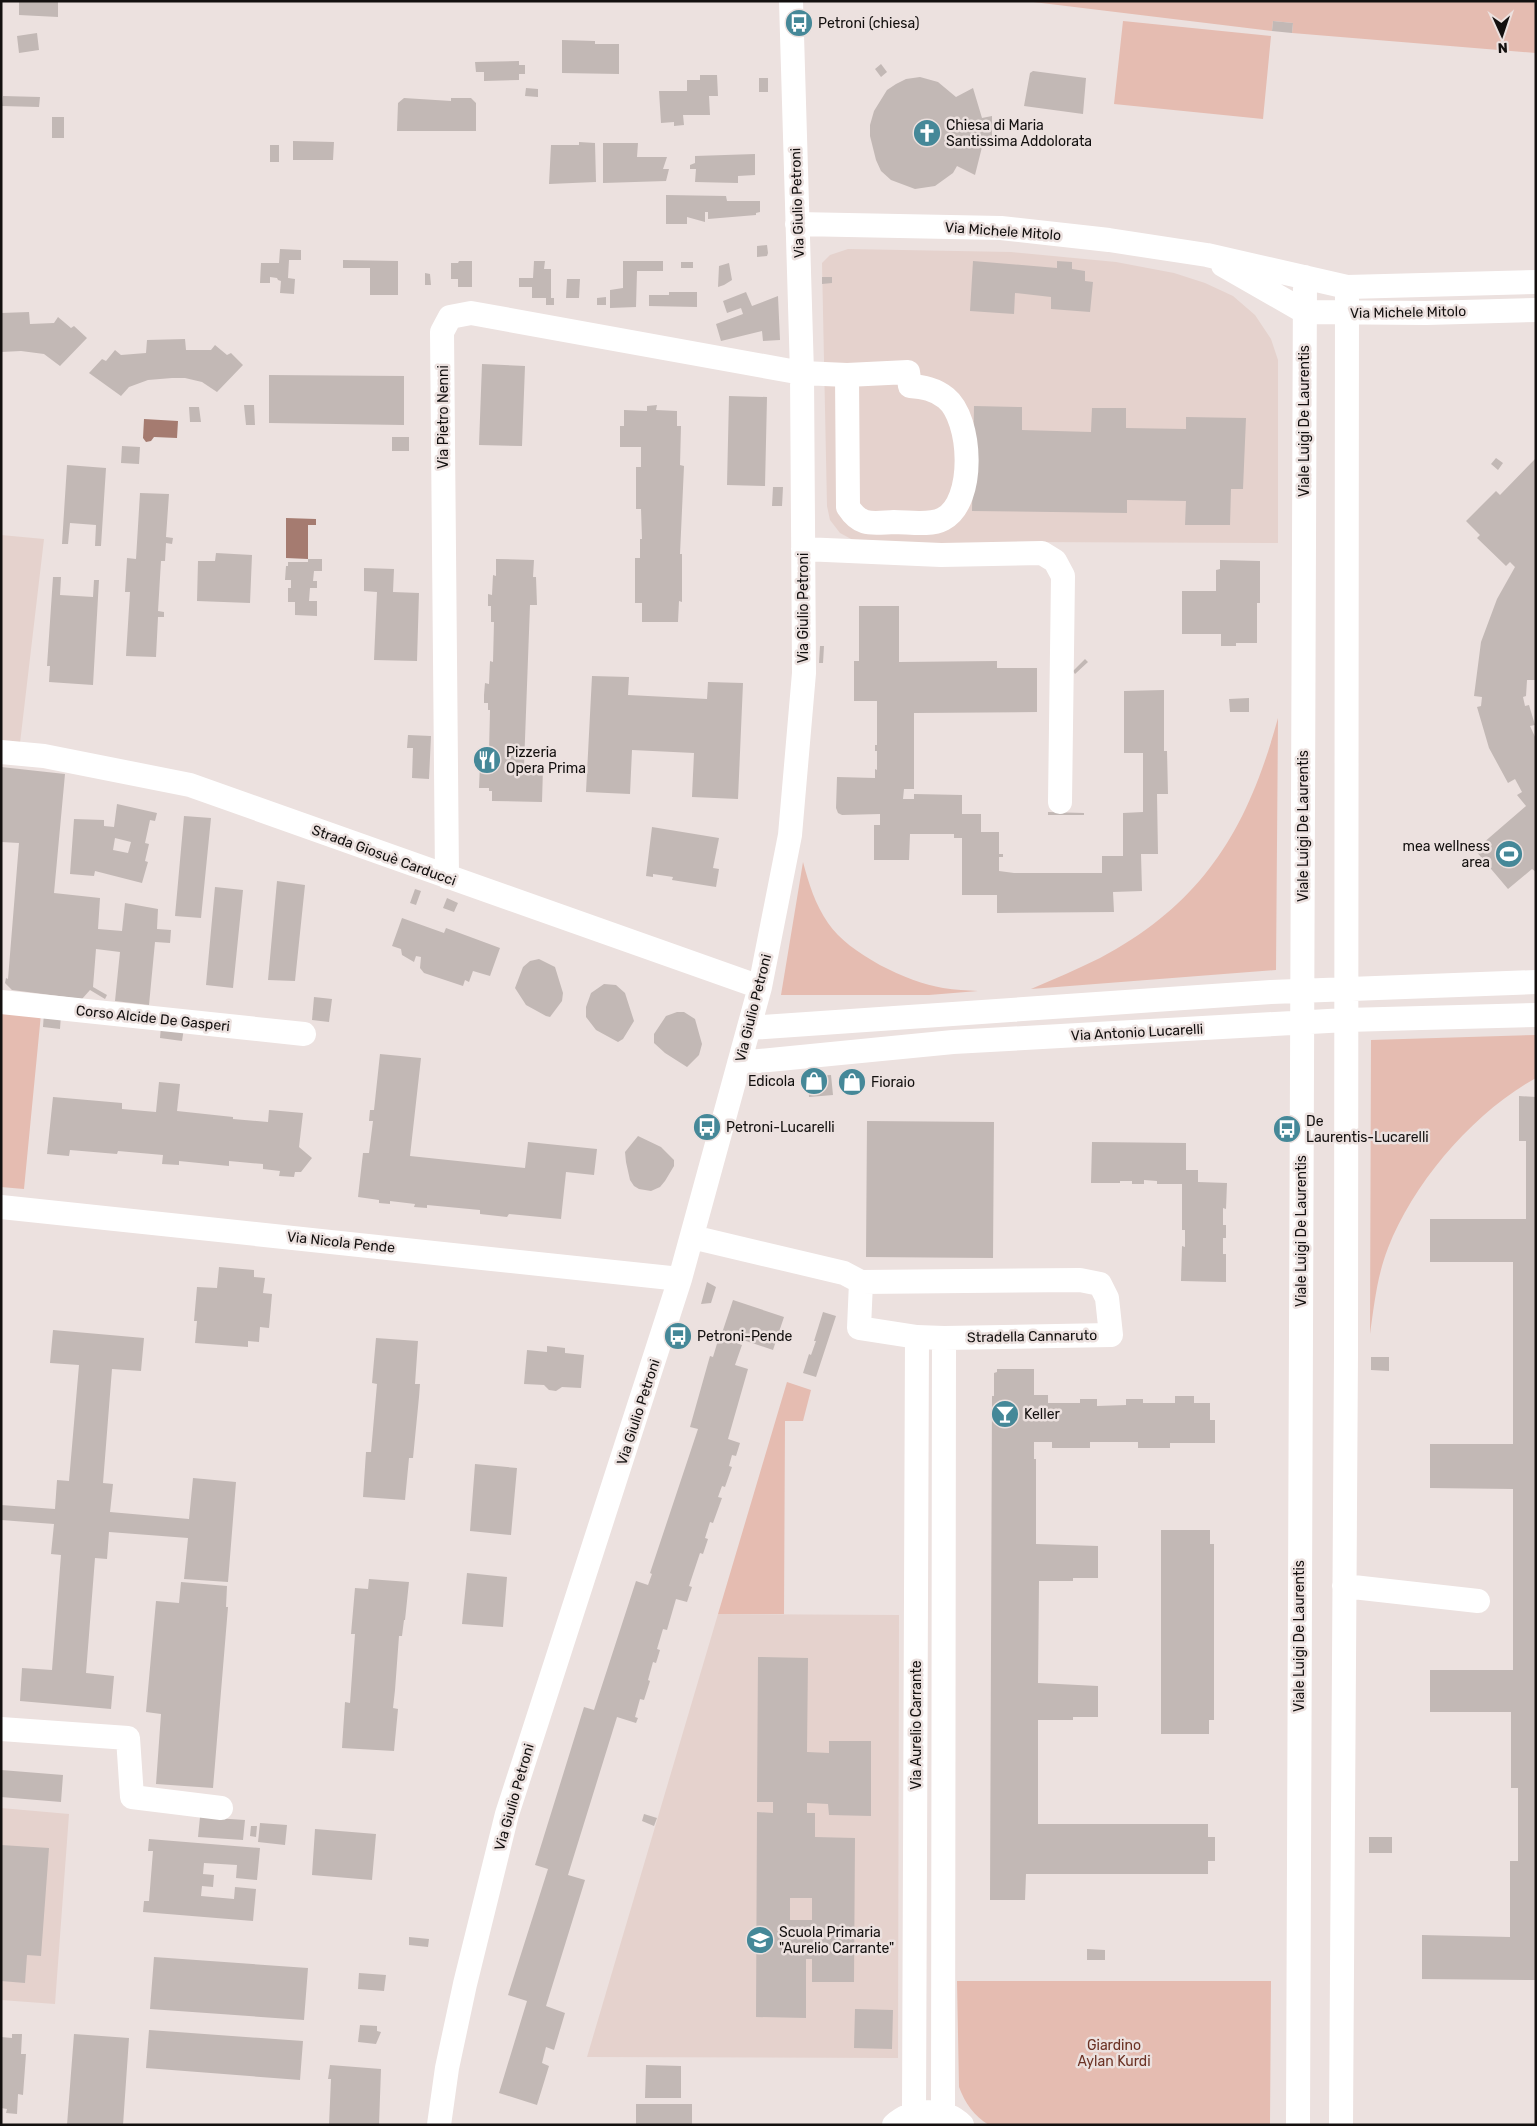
<svg xmlns="http://www.w3.org/2000/svg" width="1537" height="2126" viewBox="0 0 1537 2126" font-family="Rubik,sans-serif">
  <style>
    .built { fill: #e5d2cd }
    .green { fill: #e5bcb1 }
    .water { fill: #a57b70 }
    .building { fill: #c2b8b5; fill-rule: evenodd }
    .lines { fill: none; stroke-linecap: round; stroke-linejoin: round }
    .minor { stroke: #fff; stroke-width: 24 }
    .labels { text-anchor: middle; stroke-width: 5; stroke-linejoin: round; paint-order: stroke }
    .poi-label { font-size: 14px; fill: #13100f; stroke: #ece1df; text-anchor: start }
    .street-label { font-size: 14px; fill: #13100f; stroke: #ece1df }
    .park-label { font-size: 14px; fill: #6b3224; stroke: #ece1df }
  </style>
  <rect width="100%" height="100%" fill="#ece1df"/>
  <path class="built" d="M848,249L1011,252L1116,262L1174,273L1205,283L1233,296L1255,315L1271,339L1278,360V543L1022,542L935,545L853,540L840,533L830,520L827,506L822,263L830,255Z
    M1,535L44,539L20,743L1,741Z
    M718,1614L899,1615L898,2058L587,2057Z
    M1,1808L69,1814L55,2004L1,2000Z"/>
  <path class="green" d="M1025,1H1536V53L1292,33L1293,23L1273,21L1272,31Z
    M1123,21L1271,36L1263,119L1114,104Z
    M1278,718L1276,970L1031,989C1054,979 1078,969 1100,958C1204,903 1248,828 1278,718Z
    M803,862C809,884 815,904 828,923C849,954 907,982 943,988C955,990 967,990 978,991L929,995H781Z
    M1,1010L41,1014L24,1189L1,1187Z
    M1536,1035V1078C1473,1113 1414,1182 1388,1248C1377,1276 1374,1306 1370,1334L1371,1040Z
    M787,1382L811,1390L803,1421H785L784,1614H718Z
    M957,1981H1271L1270,2125H989C974,2116 965,2103 959,2087Z"/>
  <path class="water" d="M144,419L178,421L177,438L154,437L151,441L146,442L143,438Z
    M286,518L316,519V525H308V559L286,558Z"/>
  <path class="building" d="M19,1H58V17L19,15Z
    M1273,21L1293,23L1292,33L1272,31Z
    M37,33L39,50L19,53L17,36Z
    M562,40L595,41V44H619V74L562,73Z
    M519,61V65H525V74H519V80L484,81V72H476L475,62Z
    M881,64L887,72L881,77L875,69Z
    M1033,71L1086,78L1083,114L1024,106L1030,73Z
    M700,75H717L718,96H709L710,115H683L684,125L674,126V122L661,123L659,91H687V80H700Z
    M920,77L938,82L956,97L973,88L982,118L992,116V147H982L975,175L957,166L953,173L935,186L915,189L891,180L881,171L876,160L870,136V125L874,111L887,90L896,84L906,79Z
    M759,78H768V92H759Z
    M526,88L538,89V97L525,96Z
    M3,96L40,97L39,107L2,106Z
    M404,98L451,101V98H471L476,103V131H397L398,103Z
    M52,117H64V138H52Z
    M293,141L334,142L333,160H293Z
    M579,142L595,143L596,182L549,184L551,145H579Z
    M603,143H638L637,157H667L663,169H669L666,181L603,183Z
    M270,145H279V162H270Z
    M755,154V175L738,176V183L695,182L696,169H690V165L695,163V156Z
    M666,195L726,196L727,201H760V212L756,213V215L708,219V212H705V222L687,217V224H666Z
    M767,245L768,253L767,256L757,257V246Z
    M280,249L301,250V260H289L288,278L295,279L294,294L280,293L281,281L278,280L277,278L270,277V283H260L261,263H279Z
    M343,260L398,261V295H370V268H343Z
    M459,261H472V287H458V279H451V263H458Z
    M534,261H545L544,269H551V298H554V305H546V298H532V287H519V278H533Z
    M623,261H663V271H637L636,307L610,308V290L623,288Z
    M973,261L1057,268V261L1072,262V269L1085,271V281L1093,282L1090,312L1051,309V297L1015,293L1014,314L970,311Z
    M681,262H693V268H681Z
    M729,263L732,280L724,285L718,287L719,266Z
    M425,273L430,274L431,285H425Z
    M822,277H832V283L822,284Z
    M567,279H580L579,298H566Z
    M669,292H697V307L649,306V295H669Z
    M746,292L752,306L778,296L780,340L763,341L762,331L721,341L716,324L743,314L741,308L727,313L723,301Z
    M606,297V305H597V298Z
    M29,312L30,324L54,323L58,317L71,328L74,326L87,338L60,366L44,354L21,351L1,352V313Z
    M185,339L186,350H211L215,345L227,355L231,353L243,365L217,392L202,382L185,378H172L148,380L129,387L121,396L89,373L102,359L106,361L115,350L121,355L146,353L147,340Z
    M482,364L525,366L522,446L479,445Z
    M269,375L404,376V425L269,423Z
    M729,396L767,397L765,486L727,485Z
    M244,405H254L255,425H246Z
    M657,405L656,410L677,411V426H681L680,465L684,466L680,554H682V602L679,601L678,622H642V603H635V558H640V539H642L641,509H636V467H641V447H620V426H624V410L647,411V406Z
    M974,406L1022,407V430L1091,432L1092,408H1126V428L1186,429V417L1246,418L1243,489H1231L1230,525H1185L1186,501L1127,500V513L972,511Z
    M189,407H199L201,422H190Z
    M392,437H409V451H392Z
    M122,446L140,447L139,464L121,463Z
    M1496,458L1503,463L1498,470L1491,464Z
    M1536,458V680H1527L1526,696L1523,697L1525,706L1529,705L1535,725L1530,726L1536,739V872L1532,869L1508,889L1475,850L1526,806L1517,795L1522,792L1515,779L1508,783L1489,748L1477,707L1481,706L1482,697L1474,696L1481,642L1497,599L1515,567L1510,562L1506,566L1477,538L1480,535L1466,521L1496,491L1500,495Z
    M67,465L106,468L101,546H95L96,525L70,523L68,544H62Z
    M773,487H783L782,506H772Z
    M140,493L169,494L166,537L173,538L172,544L166,543L165,561H161L158,611L164,612V617H158L156,657L126,656L130,592H125L127,558L136,559Z
    M216,553L252,555L250,603L197,601L198,561H215Z
    M308,559H322V571H314L313,581H317V588H310L309,601H317V616L295,615V602H288V588H291V580H285L286,566H288V562H308Z
    M496,559L534,560L533,577H536L537,605H530L524,766L543,768L542,802L492,801V791H489V788H479L480,764H485L486,751H489L490,710H488V703H484V695L485,683L489,684L490,661L493,662L494,622H491V606H488V594L492,595L493,575L496,576Z
    M1220,560L1260,561V603H1257V643H1236V646H1221V634H1182V591H1216V570L1220,569Z
    M364,568L394,569L393,592L419,593L417,661L374,660L377,592L364,591Z
    M53,577H61L60,595L93,597L94,580H99L93,685L49,682L50,666H47Z
    M859,606H899V662L997,661V668H1037V712L914,713V789H904L903,799H914V794L962,795V814H981V832H999V854H1003V857H999V871L1014,873H1102V856H1123V813L1143,812V753H1124V691L1164,690V751H1167L1168,794H1157L1158,854H1141L1142,891L1113,892L1114,912L997,913V895H962V838H954V834H910L909,860H874V825H880V814L842,815L838,813L836,808L837,777L875,778V769L877,770V751H875V745H877V701H854V661H859Z
    M820,646H824L823,663H819Z
    M1085,659L1088,662L1075,674L1073,671Z
    M592,676L629,677L628,695L707,699L708,682L743,683L738,799L692,797L694,753L632,750L630,794L586,792Z
    M1249,698V712H1230L1229,699Z
    M408,735L431,736L429,779L412,778L413,748H407Z
    M1,767L65,774L54,893L100,898L98,929L122,931L125,903L158,909L157,929L171,930L170,943L155,942L149,1005L115,1001L120,952L96,949L93,987L107,995L105,999L90,990L82,999L12,990L5,983L6,978L8,979L19,843L1,842Z
    M117,804L157,813L155,821L150,820L145,843L149,844L145,861L148,862L142,883L95,871L94,876L70,874L74,819L104,820V826L114,827ZM115,838L131,842L128,853L113,850Z
    M1048,812L1084,813V815H1048Z
    M184,816L211,818L201,918L175,916Z
    M652,827L719,838L713,868L719,869L716,887L672,880L673,877L653,874V877L646,876Z
    M277,881L305,885L295,981L268,980Z
    M215,887L243,890L233,988L206,985Z
    M415,889L421,891L416,905L410,903Z
    M447,898L458,903L454,912L443,908Z
    M402,918L444,933L446,928L500,948L490,976L473,971L469,982L465,980L463,986L424,973L420,968L421,957L416,956L414,962L402,955L401,949L392,946Z
    M539,959L555,967L563,993L562,1001L550,1017L546,1016L526,1005L515,988L523,967L530,961Z
    M604,984L616,985L625,993L634,1021L623,1039L618,1042L596,1030L586,1017V1007L591,993Z
    M314,997L332,999L329,1022L312,1020Z
    M677,1012H684L695,1019L702,1044L699,1055L687,1067L665,1053L654,1043V1034L666,1016Z
    M44,1013L61,1015L60,1029L43,1027Z
    M161,1026L184,1028L182,1041L160,1038Z
    M380,1054L421,1058L410,1156L525,1168L528,1142L597,1149L594,1175L566,1172L561,1219L509,1214L507,1217L480,1214V1210L427,1205V1208L414,1207L415,1204L390,1201V1204L379,1203V1200L358,1197L363,1153H369L373,1121H369L370,1110H374Z
    M864,1074L865,1089L843,1090L842,1075Z
    M831,1075L833,1095L809,1097L808,1076Z
    M159,1082L180,1084L177,1111L233,1117V1119L268,1122L269,1110L303,1113L299,1147L312,1158L301,1172H295L294,1177L279,1176L280,1171L263,1169V1164L229,1161V1166L179,1161V1165L162,1164L163,1155L118,1151L117,1154L70,1150L69,1156L47,1154L53,1097L122,1103V1109L156,1112Z
    M1519,1096L1536,1097V1980L1422,1979V1935L1510,1937V1861H1518V1788H1511V1712H1430V1670H1513V1489L1430,1488V1444H1513V1262H1430V1219H1526V1141H1519Z
    M867,1121L994,1122L993,1258L866,1257Z
    M638,1136L661,1147L674,1160V1166L665,1181L660,1187L651,1191L639,1189L634,1186L630,1180L626,1162L625,1152Z
    M1092,1142L1186,1143V1170H1198V1182L1227,1183L1226,1209L1223,1208V1225H1226V1238H1223V1254H1226V1282L1181,1281L1182,1246L1185,1247V1230H1182V1184H1157V1181L1144,1180V1184H1132V1181H1120V1183H1091Z
    M219,1267L254,1270V1277L265,1278L263,1293L272,1294L269,1328L260,1327L259,1342L248,1341V1347L195,1343L197,1321H194L197,1287L217,1288Z
    M707,1282L716,1287L711,1303L701,1304Z
    M733,1300L784,1317L773,1350L722,1333Z
    M823,1312L836,1316L816,1377L803,1373L809,1354L811,1355L816,1341H814Z
    M53,1330L144,1338L141,1371L112,1369L103,1483L113,1484L110,1512L189,1519L193,1478L236,1482L228,1582L184,1579L188,1538L109,1532L107,1559L95,1558L86,1673L114,1676L111,1709L20,1701L22,1668L52,1670L61,1555L51,1554L54,1524L1,1520V1505L55,1509L57,1480L69,1481L79,1365L50,1363Z
    M719,1337L742,1345L735,1365L748,1369L728,1439L740,1443L736,1456L732,1455L729,1466L732,1467L725,1487L722,1486L718,1497L722,1498L713,1523L710,1522L705,1538L708,1539L703,1554L700,1553L689,1586L692,1587L687,1602L676,1599L667,1630L663,1629L657,1649L660,1650L656,1663L653,1662L648,1680L650,1681L644,1700L640,1699L635,1717L638,1718L636,1723L617,1717L568,1875L585,1880L546,2006L565,2013L554,2050L546,2047L542,2063L549,2066L537,2105L499,2093L527,2001L508,1995L548,1869L535,1865L584,1707L594,1710L636,1581L648,1585L652,1574L650,1573L698,1429L690,1427L710,1356L713,1357Z
    M376,1338L418,1341L415,1384H420L419,1397L413,1458H409L405,1500L363,1497L366,1452H371L377,1384L372,1383Z
    M547,1346L565,1348V1353L584,1355L581,1388L562,1387L556,1391L549,1390L544,1385L524,1384L527,1350L547,1352Z
    M1371,1357H1389V1371L1371,1370Z
    M997,1369H1034V1395H1048V1403H1080V1399H1097V1406L1126,1405V1399H1143V1403H1175V1396H1194V1403H1210V1420H1215V1443H1170V1448H1138V1442H1090V1448H1052V1442H1034V1459H1036V1544L1098,1546V1578H1073V1581H1039L1038,1683L1098,1686V1717H1073V1720H1038V1824H1208V1837H1215V1861H1208V1874H1026L1025,1900H990L992,1396H994V1373L997,1372Z
    M475,1464L517,1468L511,1535L470,1531Z
    M1161,1530H1210V1544H1214V1720H1209V1734H1161Z
    M467,1573L507,1577L503,1627L462,1624Z
    M369,1579L409,1582L405,1620H404L402,1636H399L395,1690L393,1708L398,1709L394,1751L342,1748L345,1702L350,1703L355,1634H351L355,1588L368,1589Z
    M181,1582L227,1586L226,1607H228L213,1788L156,1784L161,1714L146,1712L156,1601L179,1603Z
    M758,1657L808,1658L807,1752L829,1753V1741H871V1816L829,1815L828,1804L807,1803V1813H815V1837L855,1838L854,1982H812V1959H806V2018L756,2017L757,1812L773,1813V1802H757ZM790,1898H812V1920H790Z
    M1,1770L63,1775L61,1802L1,1797Z
    M644,1814L657,1818L654,1826L642,1821Z
    M200,1817L245,1820L243,1840L198,1837Z
    M260,1823L287,1825L285,1845L258,1842Z
    M251,1826H257L256,1837L250,1836Z
    M315,1829L376,1834L372,1880L312,1875Z
    M1369,1837H1392V1853H1369Z
    M149,1839L260,1848L257,1880L236,1878L237,1865L204,1863L203,1874L214,1875L213,1887L202,1886L201,1896L234,1899L235,1887L256,1889L253,1921L143,1912L144,1901H149L153,1851H148Z
    M1,1845L49,1848L41,1956L27,1955L25,1983L1,1981Z
    M409,1937L429,1939L428,1947L409,1945Z
    M1087,1949L1105,1950V1960H1087Z
    M154,1957L308,1968L304,2020L150,2009Z
    M359,1973L386,1975L384,1991L358,1989Z
    M855,2009L893,2010L892,2049L854,2048Z
    M360,2025L377,2026V2031L381,2032L376,2044L358,2042Z
    M149,2030L303,2041L300,2080L146,2068Z
    M12,2034H22L21,2054H26L23,2095L18,2094L17,2114L6,2113L7,2109L1,2108V2037L12,2038Z
    M74,2034L129,2038L123,2125H67Z
    M330,2065L381,2069L379,2125H329L331,2079H328Z
    M646,2065L681,2066V2098H645Z
    M636,2104H692V2125H636Z"/>
  <g class="lines">
    <path class="minor" d="M797,224L1001,228L1109,240L1207,255L1347,287L1536,282
      M1223,265L1305,312L1426,313L1536,310
      M803,549L941,555L1042,553L1055,561L1063,576L1060,802
      M1,752L44,756L190,785L760,987
      M447,877L442,332L450,317L471,313L802,373L847,375L908,372L910,386C923,387 935,389 946,398C972,419 976,502 943,519C930,526 909,522 894,522C872,523 861,527 848,507L847,375
      M1,1002L304,1034
      M749,1028L1271,992L1536,982
      M739,1063L953,1042L1346,1020L1536,1015
      M1,1207L680,1279
      M692,1237L844,1273L861,1282L1080,1280L1100,1284L1107,1298L1111,1335L944,1338L917,1337L859,1328L861,1282
      M1344,1586L1478,1601
      M1,1729L128,1738L132,1797L221,1808
      M914,2114L917,1337
      M943,2114L944,1338
      M439,2125L447,2068L465,1984L507,1814L680,1279L760,987L790,835L804,673L802,373L791,1
      M894,2125C911,2109 944,2107 962,2125
      M1298,2125L1305,277
      M1341,2125L1346,1354L1347,287"/>
  </g>
  <defs>
    <symbol id="bus-disc" viewBox="-11 -11 22 22"><circle r="9.5" fill="#458898" stroke="#ece1df"/><path d="M-5-6H5V4H4V6H2V4H-2V6H-4V4H-5ZM-3.5-4V0h7V-4ZM-3.5 1.2v1.5H-2V1.2ZM2 1.2v1.5H3.5V1.2Z" fill="#fff"/></symbol>
    <symbol id="church-disc" viewBox="-11 -11 22 22"><circle r="9.5" fill="#458898" stroke="#ece1df"/><path d="M-1.2-6h2.4v3.5h3.3v2.4h-3.3V6h-2.4V-.1h-3.3v-2.4h3.3Z" fill="#fff"/></symbol>
    <symbol id="restaurant-disc" viewBox="-11 -11 22 22"><circle r="9.5" fill="#458898" stroke="#ece1df"/><path d="M-5-6h1v4h1v-4h1v4h1v-4h1v5L-1.5 .5V6h-2V.5L-5-1ZM5-6V6H3V1.5H1.5Q1.5-4 5-6Z" fill="#fff"/></symbol>
    <symbol id="stadium-disc" viewBox="-11 -11 22 22"><circle r="9.5" fill="#458898" stroke="#ece1df"/><path d="M0-5a6.5 5 0 1 0 0 10a6.5 5 0 1 0 0-10ZM-3.5-1.8h7v3.6h-7Z" fill="#fff"/></symbol>
    <symbol id="shop-disc" viewBox="-11 -11 22 22"><circle r="9.5" fill="#458898" stroke="#ece1df"/><path d="M-5-2.5h2.3a2.7 3.5 0 0 1 5.4 0H5L5.5 6h-11ZM-1.5-2.5h3a1.5 2.3 0 0 0-3 0Z" fill="#fff"/></symbol>
    <symbol id="bar-disc" viewBox="-11 -11 22 22"><circle r="9.5" fill="#458898" stroke="#ece1df"/><path d="M-6-5H6L.8 .8V4.5H3.5V6h-7V4.5H-.8V.8Z" fill="#fff"/></symbol>
    <symbol id="school-disc" viewBox="-11 -11 22 22"><circle r="9.5" fill="#458898" stroke="#ece1df"/><path d="M0-5L7-2L0 1L-7-2ZM-4 1L0 2.5L4 1V4Q0 6-4 4Z" fill="#fff"/></symbol>
  </defs>
  <g fill-rule="evenodd">
    <use href="#bus-disc" x="783" y="7" width="32" height="32"/>
    <use href="#church-disc" x="911" y="117" width="32" height="32"/>
    <use href="#restaurant-disc" x="471" y="744" width="32" height="32"/>
    <use href="#stadium-disc" x="1493" y="838" width="32" height="32"/>
    <use href="#shop-disc" x="798" y="1065" width="32" height="32"/>
    <use href="#shop-disc" x="836" y="1066" width="32" height="32"/>
    <use href="#bus-disc" x="691" y="1111" width="32" height="32"/>
    <use href="#bus-disc" x="1271" y="1113" width="32" height="32"/>
    <use href="#bus-disc" x="662" y="1320" width="32" height="32"/>
    <use href="#bar-disc" x="989" y="1398" width="32" height="32"/>
    <use href="#school-disc" x="744" y="1924" width="32" height="32"/>
  </g>
  <g class="labels">
    <g class="poi-label">
      <text x="818" y="28">Petroni (chiesa)</text>
      <text x="946" y="130">Chiesa di Maria<tspan x="946" dy="16">Santissima Addolorata</tspan></text>
      <text x="506" y="757">Pizzeria<tspan x="506" dy="16">Opera Prima</tspan></text>
      <text x="1490" y="851" text-anchor="end">mea wellness<tspan x="1490" dy="16">area</tspan></text>
      <text x="795" y="1086" text-anchor="end">Edicola</text>
      <text x="871" y="1087">Fioraio</text>
      <text x="1306" y="1126">De<tspan x="1306" dy="16">Laurentis-Lucarelli</tspan></text>
      <text x="726" y="1132">Petroni-Lucarelli</text>
      <text x="697" y="1341">Petroni-Pende</text>
      <text x="1024" y="1419">Keller</text>
      <text x="779" y="1937">Scuola Primaria<tspan x="779" dy="16">"Aurelio Carrante"</tspan></text>
    </g>
    <g class="street-label">
      <text transform="translate(797 203) rotate(-92)" y="5">Via Giulio Petroni</text>
      <text transform="translate(1003 231) rotate(4)" y="5">Via Michele Mitolo</text>
      <text transform="translate(1408 312) rotate(-1)" y="5">Via Michele Mitolo</text>
      <text transform="translate(443 417) rotate(-90)" y="5">Via Pietro Nenni</text>
      <text transform="translate(1304 421) rotate(-90)" y="5">Viale Luigi De Laurentis</text>
      <text transform="translate(803 608) rotate(-90)" y="5">Via Giulio Petroni</text>
      <text transform="translate(1303 826) rotate(-90)" y="5">Viale Luigi De Laurentis</text>
      <text transform="translate(384 855) rotate(20)" y="5">Strada Giosuè Carducci</text>
      <text transform="translate(753 1008) rotate(-76)" y="5">Via Giulio Petroni</text>
      <text transform="translate(153 1018) rotate(6)" y="5">Corso Alcide De Gasperi</text>
      <text transform="translate(1137 1032) rotate(-3)" y="5">Via Antonio Lucarelli</text>
      <text transform="translate(1301 1231) rotate(-90)" y="5">Viale Luigi De Laurentis</text>
      <text transform="translate(341 1242) rotate(6)" y="5">Via Nicola Pende</text>
      <text transform="translate(1032 1336) rotate(-1)" y="5">Stradella Cannaruto</text>
      <text transform="translate(638 1412) rotate(-72)" y="5">Via Giulio Petroni</text>
      <text transform="translate(1299 1636) rotate(-90)" y="5">Viale Luigi De Laurentis</text>
      <text transform="translate(916 1725) rotate(-90)" y="5">Via Aurelio Carrante</text>
      <text transform="translate(514 1797) rotate(-74)" y="5">Via Giulio Petroni</text>
    </g>
    <g class="park-label">
      <text x="1114" y="2050">Giardino<tspan x="1114" dy="16">Aylan Kurdi</tspan></text>
    </g>
  </g>
  <rect width="1537" height="2126" fill="none" stroke="#13100f" stroke-width="5"/>
  <g transform="translate(1502 35) rotate(177)" stroke="#ece1df" stroke-width="4" paint-order="stroke">
  <path d="M0-4L9 19L0 12L-9 19Z" fill="#13100f"/>
  <text y="-8" font-size="14" font-weight="bold" text-anchor="middle" fill="#13100f">N</text>
  </g>
</svg>
